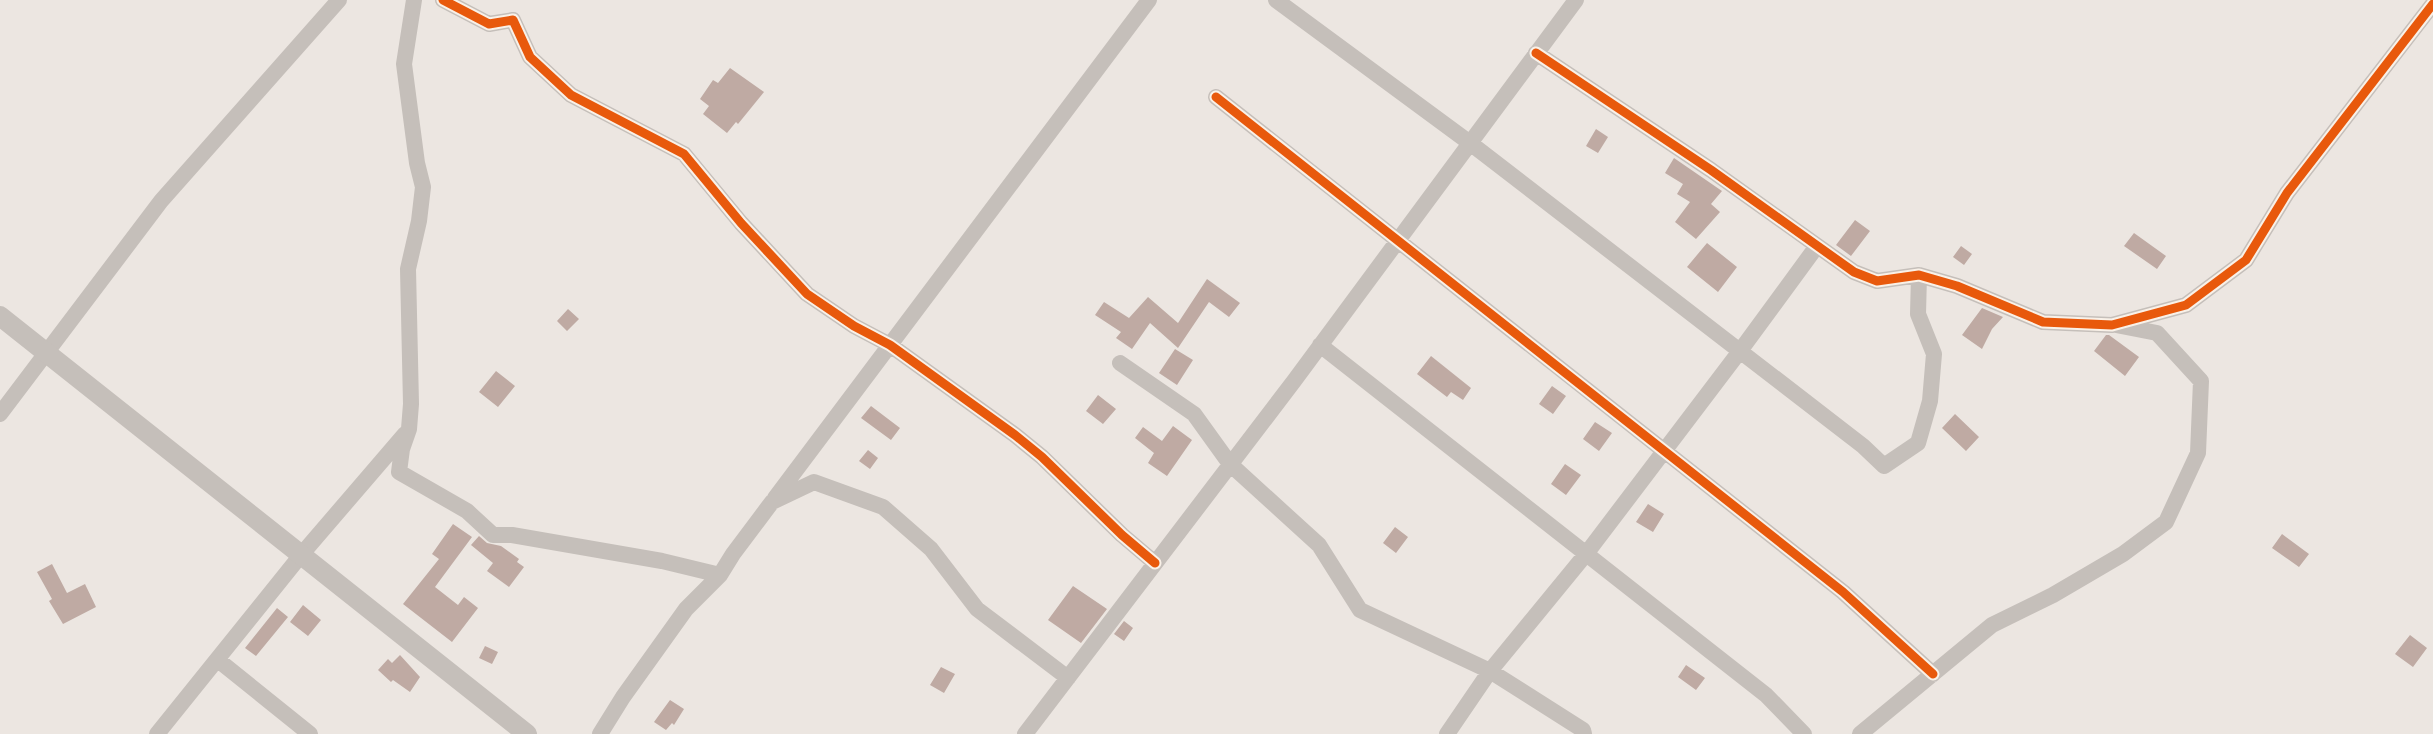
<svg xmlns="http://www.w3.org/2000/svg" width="2433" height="734" viewBox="0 0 2433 734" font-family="'Golos Text',sans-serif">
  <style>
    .building { fill: #bfaaa3 }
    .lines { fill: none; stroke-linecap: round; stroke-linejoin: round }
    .minor { stroke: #c5bfba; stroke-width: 16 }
    .tertiary { stroke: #c5bfba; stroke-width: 20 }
    .cycleway-casing { stroke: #f9f1e8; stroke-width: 13 }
    .cycleway { stroke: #e8590c; stroke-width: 9 }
  </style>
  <rect width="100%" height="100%" fill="#ece6e1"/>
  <path class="building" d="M730,68L764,92L738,124L736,122L727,133L703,114L709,106L700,99L713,80L718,83Z
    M1596,129L1608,137L1598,153L1586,146Z
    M1674,158L1722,191L1711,204L1720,212L1696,239L1675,222L1690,202L1677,194L1683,184L1665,173Z
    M1855,220L1870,231L1851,256L1836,245Z
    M2134,233L2166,256L2157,269L2124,246Z
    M1707,243L1737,267L1718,292L1687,267Z
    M1961,246L1972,254L1964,265L1953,257Z
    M1207,279L1240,303L1229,317L1209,302L1178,348L1150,323L1132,349L1116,338L1121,332L1095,315L1104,302L1129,318L1148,297L1178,323Z
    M1982,308L2003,317L1992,329L1982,349L1962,335Z
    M568,309L579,319L567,331L557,321Z
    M2106,335H2109L2139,357L2125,376L2094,351Z
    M1175,349L1193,360L1177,385L1159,373Z
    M1431,356L1471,388L1463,400L1451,392L1447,397L1417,374Z
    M496,371L515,386L498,407L479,392Z
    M1552,386L1566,396L1553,414L1539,404Z
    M1098,395L1116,409L1103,424L1086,411Z
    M871,406L900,428L891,440L861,418Z
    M1955,414L1979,437L1966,451L1942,428Z
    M1595,422L1612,433L1599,451L1583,439Z
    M1173,426L1192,440L1167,476L1148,463L1154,453L1135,438L1143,427L1162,441Z
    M868,450L878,458L870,469L859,461Z
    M1565,464L1581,475L1566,495L1551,484Z
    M1648,504L1664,514L1653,532L1636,522Z
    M453,524L472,537L435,587L458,605L464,597L478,608L452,642L403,604L439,559L432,554Z
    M1395,527L1408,537L1396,553L1383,543Z
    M2282,534L2309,554L2299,567L2272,548Z
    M479,536L487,543L501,546L519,559L517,562L524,567L509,587L487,571L493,563L471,545Z
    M52,564L67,593L85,584L96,607L63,624L49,601L52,599L37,572Z
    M1073,586L1107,609L1081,643L1048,620Z
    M303,605L321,620L308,636L290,622Z
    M277,608L288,617L256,656L245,648Z
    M1124,621L1133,628L1124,641L1114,634Z
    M2410,635L2427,648L2413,667L2395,654Z
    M485,646L498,652L492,664L479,658Z
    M400,655L420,677L410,692L393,680L391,682L378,670L388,659L392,663Z
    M1686,665L1705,678L1696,690L1678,677Z
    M941,667L955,674L944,693L930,685Z
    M670,700L684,709L674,725L672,723L666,730L654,722Z"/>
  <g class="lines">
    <path class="minor" d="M414,0L404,64L417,163L423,187L419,221L408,269L411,404L409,429L402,449L399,472L467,511L493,535H512L662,561L720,575
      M443,0L489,24L513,20L530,57L571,95L684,154L741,223L807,294L854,326L890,345L1015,435L1042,457L1122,535L1155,563
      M1276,0L1470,143L1863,446L1884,466L1918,443L1930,401L1934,354L1918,314L1919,275
      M1536,53L1711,170L1854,272L1877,281L1919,275L1957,286L2043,322L2112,325L2186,305L2246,260L2287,193L2433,4
      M1216,97L1843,592L1933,674
      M1320,345L1766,695L1804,734
      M1120,363L1194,414L1230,464L1319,545L1360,610L1490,671L1583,730L1584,734
      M0,414L161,201L339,0
      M775,498L1149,0
      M218,660L310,734
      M157,734L301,555L405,434
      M600,734L623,697L686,609L720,575L733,554L772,502L814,482L883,507L931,549L977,609L1068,678
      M1025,734L1294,381L1576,0
      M1447,734L1490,671L1586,554L1740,351L1817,246
      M1860,734L1992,625L2053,595L2123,554L2166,522L2198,453L2201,381L2157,333L2116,325"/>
    <path class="tertiary" d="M0,316L527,734"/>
    <defs>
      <path id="cycleway" d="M443,0L489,24L513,20L530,57L571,95L684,154L741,223L807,294L854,326L890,345L1015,435L1042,457L1122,535L1155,563
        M1536,53L1711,170L1854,272L1877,281L1919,275L1957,286L2043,322L2112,325L2186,305L2246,260L2287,193L2433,4
        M1216,97L1843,592L1933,674"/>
    </defs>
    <use href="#cycleway" class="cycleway-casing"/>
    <use href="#cycleway" class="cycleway"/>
  </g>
</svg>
